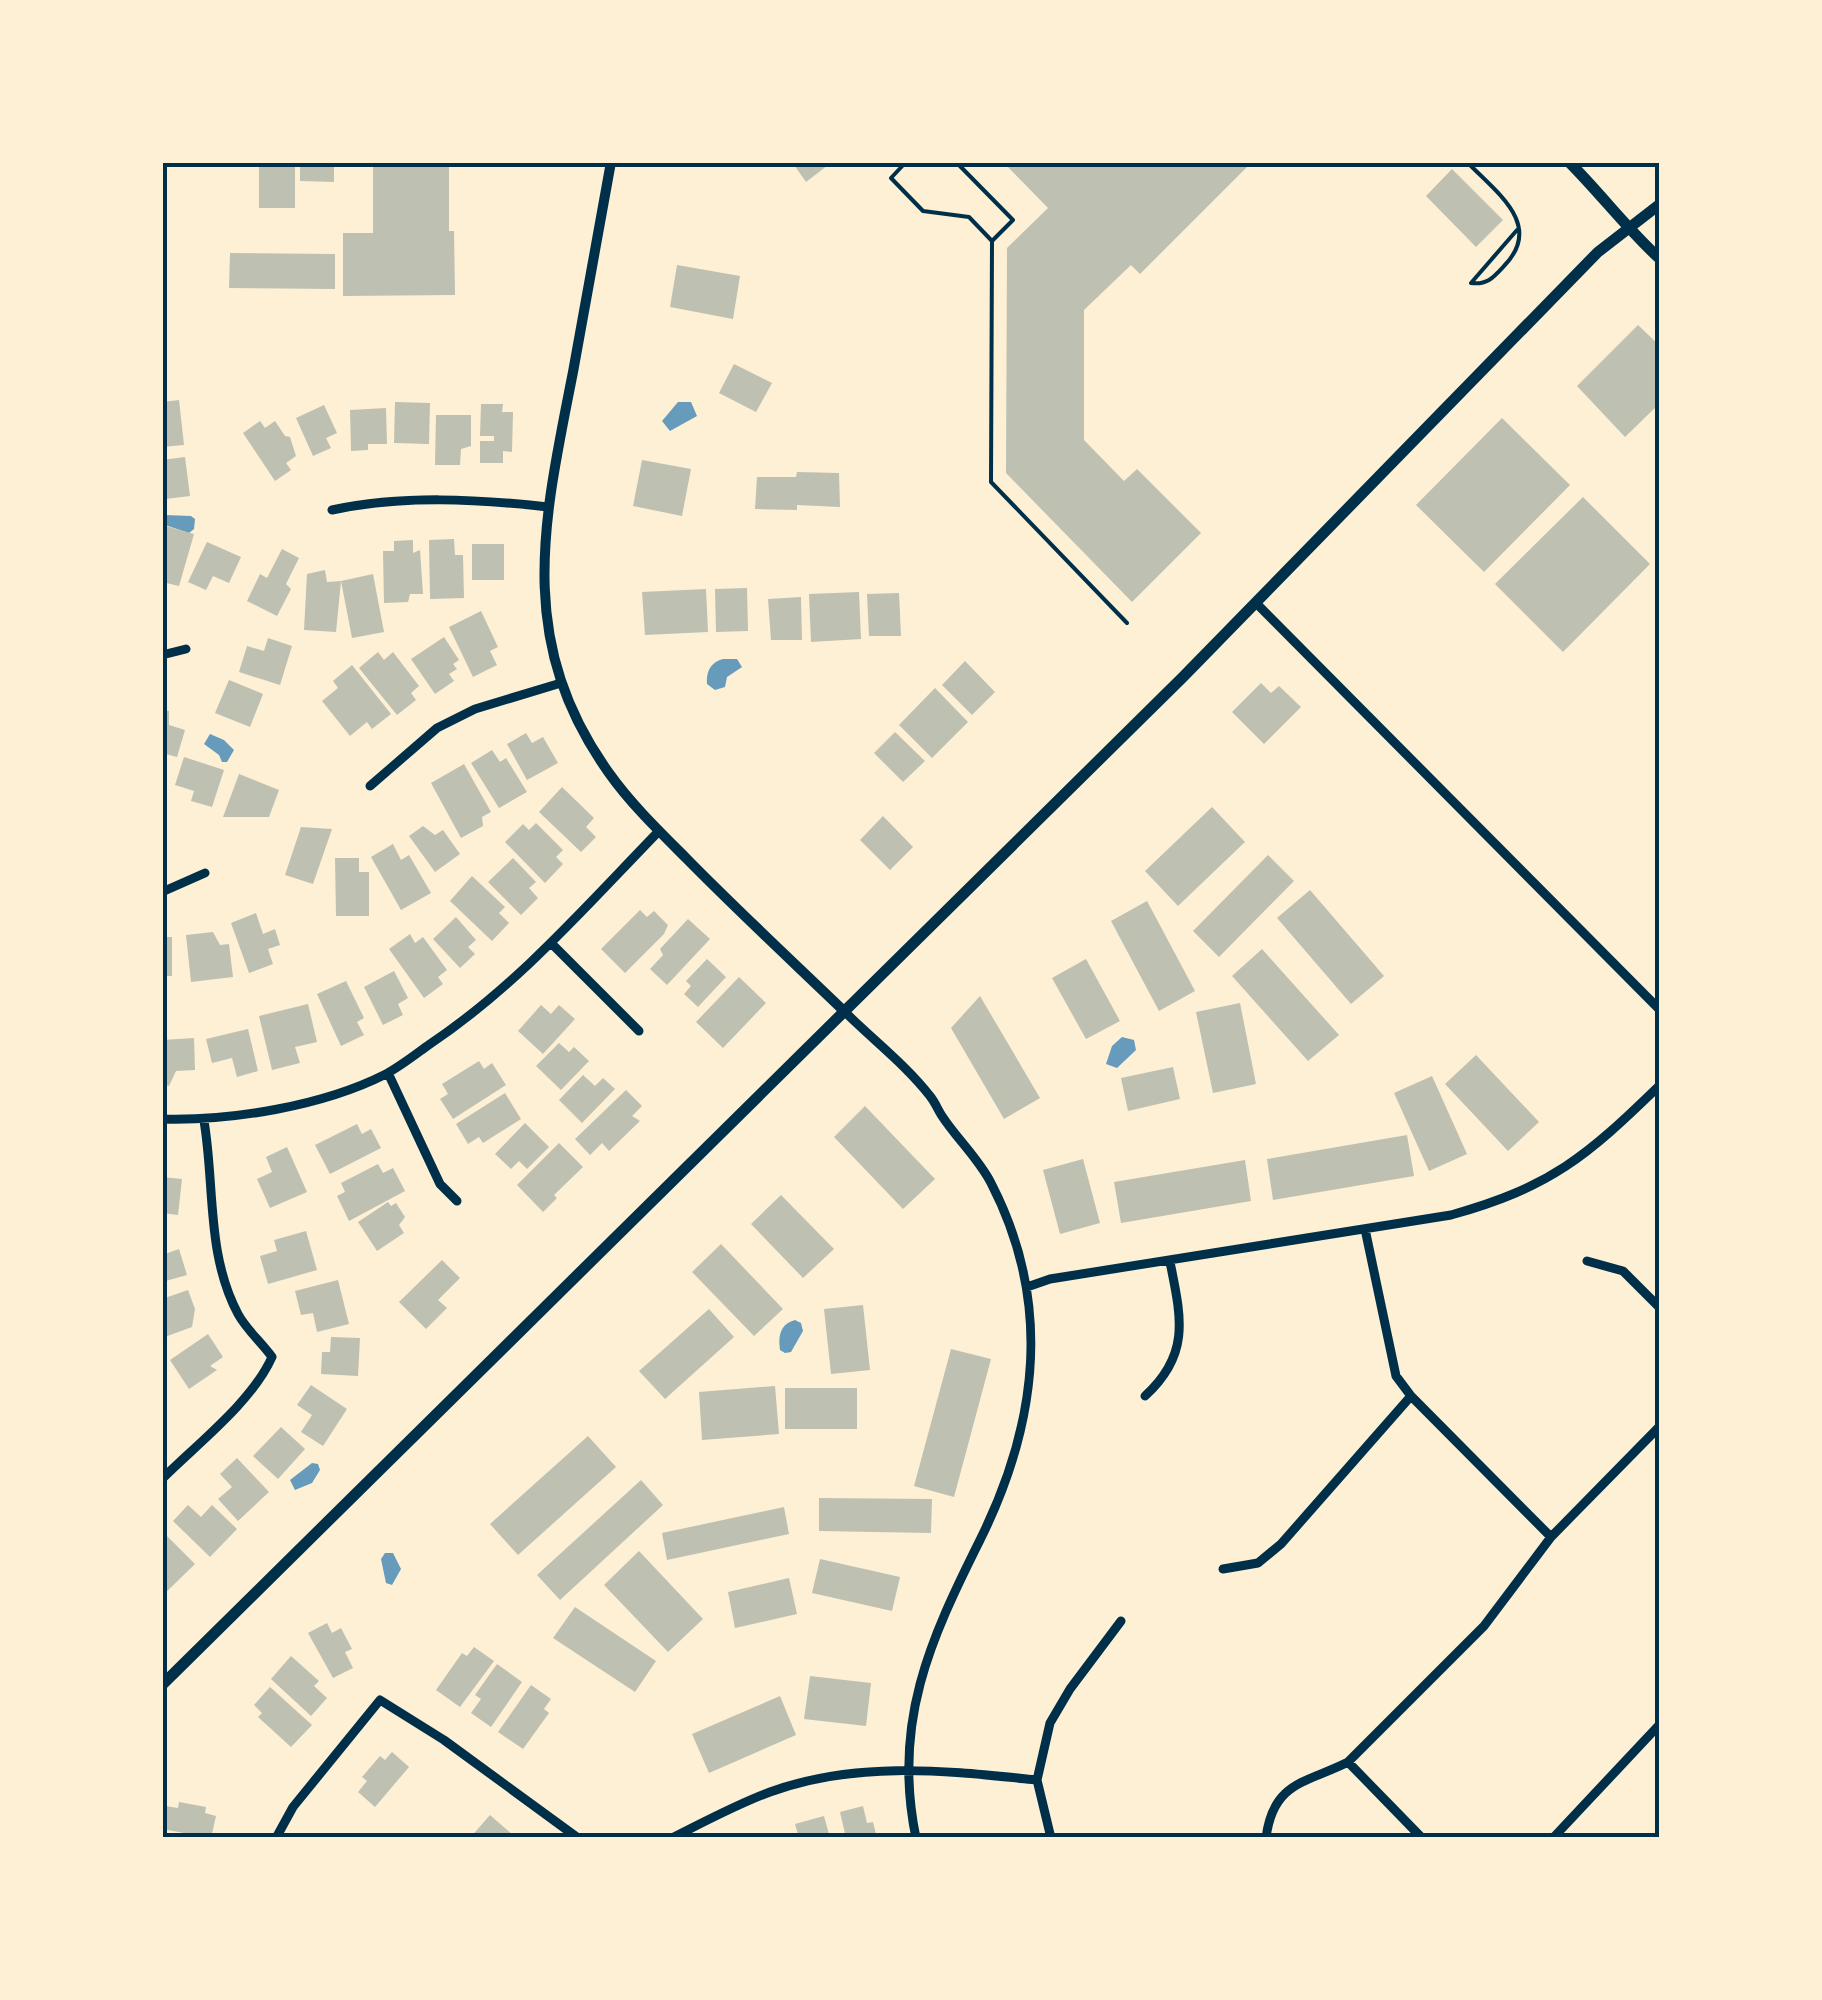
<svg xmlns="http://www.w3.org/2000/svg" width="1822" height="2000" viewBox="0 0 1822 2000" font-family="Cabin,sans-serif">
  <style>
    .water { fill: #669bbc }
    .building { fill: #bec0b2 }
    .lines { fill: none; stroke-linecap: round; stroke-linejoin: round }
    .service { stroke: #003049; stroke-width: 4 }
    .minor { stroke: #003049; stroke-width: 9 }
    .tertiary { stroke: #003049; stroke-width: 10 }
    .secondary { stroke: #003049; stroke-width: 11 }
    .neatline { fill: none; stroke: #003049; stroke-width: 4 }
  </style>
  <rect width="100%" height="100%" fill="#fdf0d5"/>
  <path class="water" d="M678,402H691L697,416L670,431L662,421Z
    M165,515L191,516L195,519L194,529L189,533L165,525L162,520Z
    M723,659H737L742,667L727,677L725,687L715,690L707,684C706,671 711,662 723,659Z
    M210,734L224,740L234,750L227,762H222L219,755L204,744Z
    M1122,1037L1134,1040L1136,1050L1117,1068L1106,1064L1112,1046Z
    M795,1320L801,1323L803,1331L791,1352L785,1353L780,1350C778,1336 780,1324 795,1320Z
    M312,1463L318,1464L320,1470L312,1483L295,1490L290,1480Z
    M385,1553H393L401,1569L392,1585L386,1583L381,1559Z"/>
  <path class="building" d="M259,162H295V208H259Z
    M300,162H334V182L300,181Z
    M373,162H449V231H454L455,295L343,296V233H373Z
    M792,162H832L806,182Z
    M1003,162H1252L1140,274L1131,265L1084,310V440L1124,481L1137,469L1201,533L1132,602L1006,473L1007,248L1048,208Z
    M1452,169L1503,220L1476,247L1426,196Z
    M230,253L335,254V289L229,288Z
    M677,265L740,276L733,319L670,307Z
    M1638,325L1660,346V403L1625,437L1577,386Z
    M734,364L772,383L756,412L719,393Z
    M179,400L184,445L162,447V402Z
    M395,402L430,403L429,444L394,443Z
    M481,404H503L502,412H513L512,452L503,451V463H480V441H494V436H480Z
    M324,405L337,433L326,438L331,448L313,456L296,418Z
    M386,408L387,444H368V450L351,451L350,410Z
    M436,415H471V446L461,449L460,465H435Z
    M1502,418L1570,485L1484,572L1416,505Z
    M260,421L265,428L275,421L285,436L290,437L296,456L286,463L291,470L275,481L243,433Z
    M185,457L190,496L166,499L162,460Z
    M642,460L691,469L682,516L633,506Z
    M797,472L839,473L840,507L797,505V510L755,509L757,477H796Z
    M1583,497L1650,564L1563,652L1495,584Z
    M162,525L194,534L179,586L162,582Z
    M454,539L455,555H463L464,598L430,599L429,540Z
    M413,540V553L420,550L423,594H410L408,602L384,603L383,551H394V541Z
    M207,542L241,557L229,583L213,576L206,590L188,582Z
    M472,544H504V580H472Z
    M282,549L299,558L286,584L291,589L277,616L247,601L260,574L267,578Z
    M325,570L327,582L341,581L336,632L304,630L307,574Z
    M373,574L384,632L352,638L341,581Z
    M747,588L748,631L716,632L715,589Z
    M706,589L708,632L645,635L642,592Z
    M859,592L861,639L811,642L809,594Z
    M899,593L901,636H869L867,594Z
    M801,597L802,640H771L768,599Z
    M481,611L498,647L490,651L497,665L473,677L449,627Z
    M444,637L459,660L453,664L457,669L449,674L454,681L435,694L411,659Z
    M268,638L292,646L280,685L239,672L247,646L264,651Z
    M378,652L384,660L393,652L419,686L411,693L416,700L397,715L359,668Z
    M965,661L995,692L972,715L942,685Z
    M352,665L391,714L372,729L367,722L350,736L322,701L338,688L333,681Z
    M229,680L263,694L250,727L215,713Z
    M1261,683L1271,693L1279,686L1301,707L1264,744L1232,712Z
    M935,688L968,722L932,758L899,725Z
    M162,710L169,711V725L185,730L177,757L162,753Z
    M895,732L925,761L903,782L874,753Z
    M526,733L532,743L543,737L558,763L527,780L507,744Z
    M492,750L500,762L506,758L527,792L499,808L471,763Z
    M184,757L224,770L212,807L191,801L194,791L175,785Z
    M464,764L491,812L482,817L483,826L461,838L431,783Z
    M239,774L279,790L269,817H223Z
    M562,787L594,818L586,827L596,837L581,852L539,812Z
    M1212,807L1245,842L1178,906L1145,871Z
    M883,816L913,847L890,870L860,840Z
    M536,823L563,850L556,857L563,864L545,883L505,842L523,824L529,830Z
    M423,826L435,835L443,830L460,854L435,872L409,836Z
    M301,827L332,829L313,884L285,875Z
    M393,844L401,860L409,855L431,893L401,910L371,857Z
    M1268,855L1294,881L1219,957L1193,931Z
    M335,858H359V872H369V916H336Z
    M513,858L536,882L529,888L538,898L521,915L488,882Z
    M472,876L505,907L499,913L509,923L492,941L450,901Z
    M1310,890L1384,976L1351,1004L1277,918Z
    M1147,901L1195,991L1159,1011L1111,921Z
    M640,910L647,917L654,911L668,925L664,934L625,973L601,949Z
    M256,913L263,934L275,929L280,945L268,949L273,964L249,973L231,923Z
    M456,917L476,940L468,947L475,954L460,968L433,939Z
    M688,919L710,939L667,985L650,969L663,955L660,949Z
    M213,932L220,945L229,944L233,977L191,982L186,935Z
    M410,934L415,943L423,937L447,970L438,977L443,984L424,998L389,949Z
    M162,937H172V976H162Z
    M1262,949L1339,1035L1308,1061L1232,976Z
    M707,959L726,977L698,1007L684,994L691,986L686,981Z
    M1086,959L1120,1021L1086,1039L1052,978Z
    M394,971L408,998L398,1004L403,1015L383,1025L364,987Z
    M739,977L766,1003L723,1048L696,1022Z
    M346,981L364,1018L357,1022L364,1035L341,1046L317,994Z
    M980,996L1040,1098L1004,1119L951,1028Z
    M1240,1003L1256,1084L1213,1093L1196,1012Z
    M308,1004L317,1042L295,1047L300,1063L272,1070L259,1016Z
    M541,1005L551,1014L559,1005L575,1019L543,1054L518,1031Z
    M248,1029L258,1071L237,1077L232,1058L212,1063L206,1039Z
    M194,1038L195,1070L176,1071L169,1086L162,1084V1040Z
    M559,1043L569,1052L574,1047L589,1061L561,1090L536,1066Z
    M1476,1055L1539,1122L1508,1151L1445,1084Z
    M479,1061L484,1069L492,1063L506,1085L453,1119L440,1099L448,1094L442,1084Z
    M1173,1067L1180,1099L1128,1111L1121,1078Z
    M583,1075L595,1086L603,1078L615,1089L582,1123L559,1100Z
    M1432,1076L1467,1154L1429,1171L1394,1093Z
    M626,1090L642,1106L632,1116L640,1121L609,1151L602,1143L590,1155L575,1139Z
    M505,1093L521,1119L483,1143L479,1137L468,1144L456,1124Z
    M865,1106L935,1179L903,1209L834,1137Z
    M525,1123L549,1147L527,1169L519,1161L511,1169L495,1154Z
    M357,1124L362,1134L371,1129L381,1148L330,1174L315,1145Z
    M1407,1135L1414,1176L1273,1200L1267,1159Z
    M559,1143L583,1167L554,1195L557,1198L543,1212L517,1185Z
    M287,1147L307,1192L270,1208L257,1179L272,1172L266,1157Z
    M1083,1159L1100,1223L1060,1234L1043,1170Z
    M1245,1160L1251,1201L1121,1223L1114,1182Z
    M378,1164L383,1173L393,1168L405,1191L349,1221L337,1196L345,1192L341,1183Z
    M162,1177L182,1179L178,1215L162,1213Z
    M781,1195L834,1249L803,1278L751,1224Z
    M388,1202L391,1206L396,1203L405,1217L399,1225L404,1233L377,1251L358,1222Z
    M306,1231L317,1270L268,1284L260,1256L277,1251L274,1240Z
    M721,1244L783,1309L754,1336L692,1272Z
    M179,1249L187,1275L162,1282V1255Z
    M442,1260L460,1278L438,1300L447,1308L426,1329L399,1302Z
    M338,1280L349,1324L317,1332L313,1313L301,1315L295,1291Z
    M188,1290L195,1309L192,1327L162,1338V1299Z
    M863,1305L870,1370L831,1374L824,1309Z
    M709,1309L734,1337L665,1399L639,1371Z
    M208,1334L223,1357L210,1366L217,1370L189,1389L170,1360Z
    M331,1337L360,1338L358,1376L321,1374L322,1352H330Z
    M951,1349L991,1359L954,1497L914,1486Z
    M311,1385L347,1409L323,1446L301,1432L312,1415L297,1405Z
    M775,1386L779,1434L702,1440L699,1392Z
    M785,1388H857V1429H785Z
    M281,1427L305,1449L278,1479L253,1456Z
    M588,1436L616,1467L518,1555L490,1524Z
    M237,1458L269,1492L238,1521L218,1499L232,1487L220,1474Z
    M641,1480L663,1505L560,1600L537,1575Z
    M819,1498L932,1499L931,1533L819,1531Z
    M188,1505L201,1517L212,1505L237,1529L210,1557L173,1521Z
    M784,1507L789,1534L667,1560L662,1533Z
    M162,1531L195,1564L162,1596Z
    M639,1551L703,1619L668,1652L604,1585Z
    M820,1559L900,1577L892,1611L812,1593Z
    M789,1578L797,1614L735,1628L728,1592Z
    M575,1607L656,1661L635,1692L553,1638Z
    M327,1623L332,1633L341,1628L352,1649L345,1652L353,1668L333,1678L308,1633Z
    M474,1647L494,1661L460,1707L436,1690L462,1653L467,1656Z
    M291,1656L319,1681L314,1686L327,1698L311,1716L271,1679Z
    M497,1664L522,1682L491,1727L471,1713L481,1699L475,1695Z
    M810,1676L871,1683L866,1726L804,1719Z
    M531,1685L551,1699L544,1709L549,1713L523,1749L498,1732Z
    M270,1687L312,1725L291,1747L258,1717L262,1713L254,1705Z
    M780,1696L796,1735L709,1773L692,1734Z
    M392,1752L409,1767L375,1807L358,1792L367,1781L362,1777L380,1756L385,1760Z
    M179,1802L206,1807L205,1813L216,1816L211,1838L162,1829L165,1806L178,1808Z
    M863,1806L867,1823L873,1822L877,1838H846L840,1812Z
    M490,1815L513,1835L511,1838H470Z
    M824,1816L830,1838H799L795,1824Z"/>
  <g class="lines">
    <path class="service" d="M906,162L891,178L923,211L969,217L992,241
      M956,162L1013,220L992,241L991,482L1127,623
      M1467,162C1497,193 1544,225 1504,266C1493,278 1487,285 1471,283
      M1471,283L1517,230"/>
    <path class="minor" d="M332,510C402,495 477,499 548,507
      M1256,603L1660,1010
      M162,655L186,649
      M370,786L437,728L475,709L561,683
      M162,892L205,873
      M552,944L639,1031
      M844,1011C872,1039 906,1065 930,1096C935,1102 938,1110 942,1116C957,1139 978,1158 991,1183C1053,1303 1038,1423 980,1540C930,1640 892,1723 916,1838
      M388,1073L440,1184L457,1201
      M162,1119C232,1121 323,1106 386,1074C401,1066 416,1054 430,1044C518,985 586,906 659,831
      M1365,1229L1396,1376L1411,1396L1551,1537
      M1587,1261L1623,1271L1660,1308
      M1027,1287L1050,1279L1451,1215C1551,1187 1586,1157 1660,1085
      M1145,1396C1191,1354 1181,1317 1170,1262
      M162,1479C197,1444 252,1402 272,1357C261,1342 246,1329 238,1314C206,1254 215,1185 204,1121
      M1223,1569L1258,1563L1281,1544L1411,1396
      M1348,1762L1422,1838
      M276,1838L293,1807L380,1700L444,1740L578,1838
      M672,1838C704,1822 737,1804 770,1792C858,1760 947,1771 1037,1780
      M1051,1838L1037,1780L1050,1723L1070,1689L1121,1621
      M1266,1838C1273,1781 1307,1783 1348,1762L1484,1626L1551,1537L1660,1426
      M1553,1838L1660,1724"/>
    <path class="tertiary" d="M611,162C598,232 586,302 573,372C544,520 514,640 609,773C631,804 659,831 686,858C737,910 791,960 844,1011"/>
    <path class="secondary" d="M1569,162C1601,194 1627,229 1660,259
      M162,1685L1183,677L1598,252L1660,204"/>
  </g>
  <rect width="1822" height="2000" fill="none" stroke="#fdf0d5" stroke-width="330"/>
  <rect x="165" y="165" width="1492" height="1670" class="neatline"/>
</svg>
